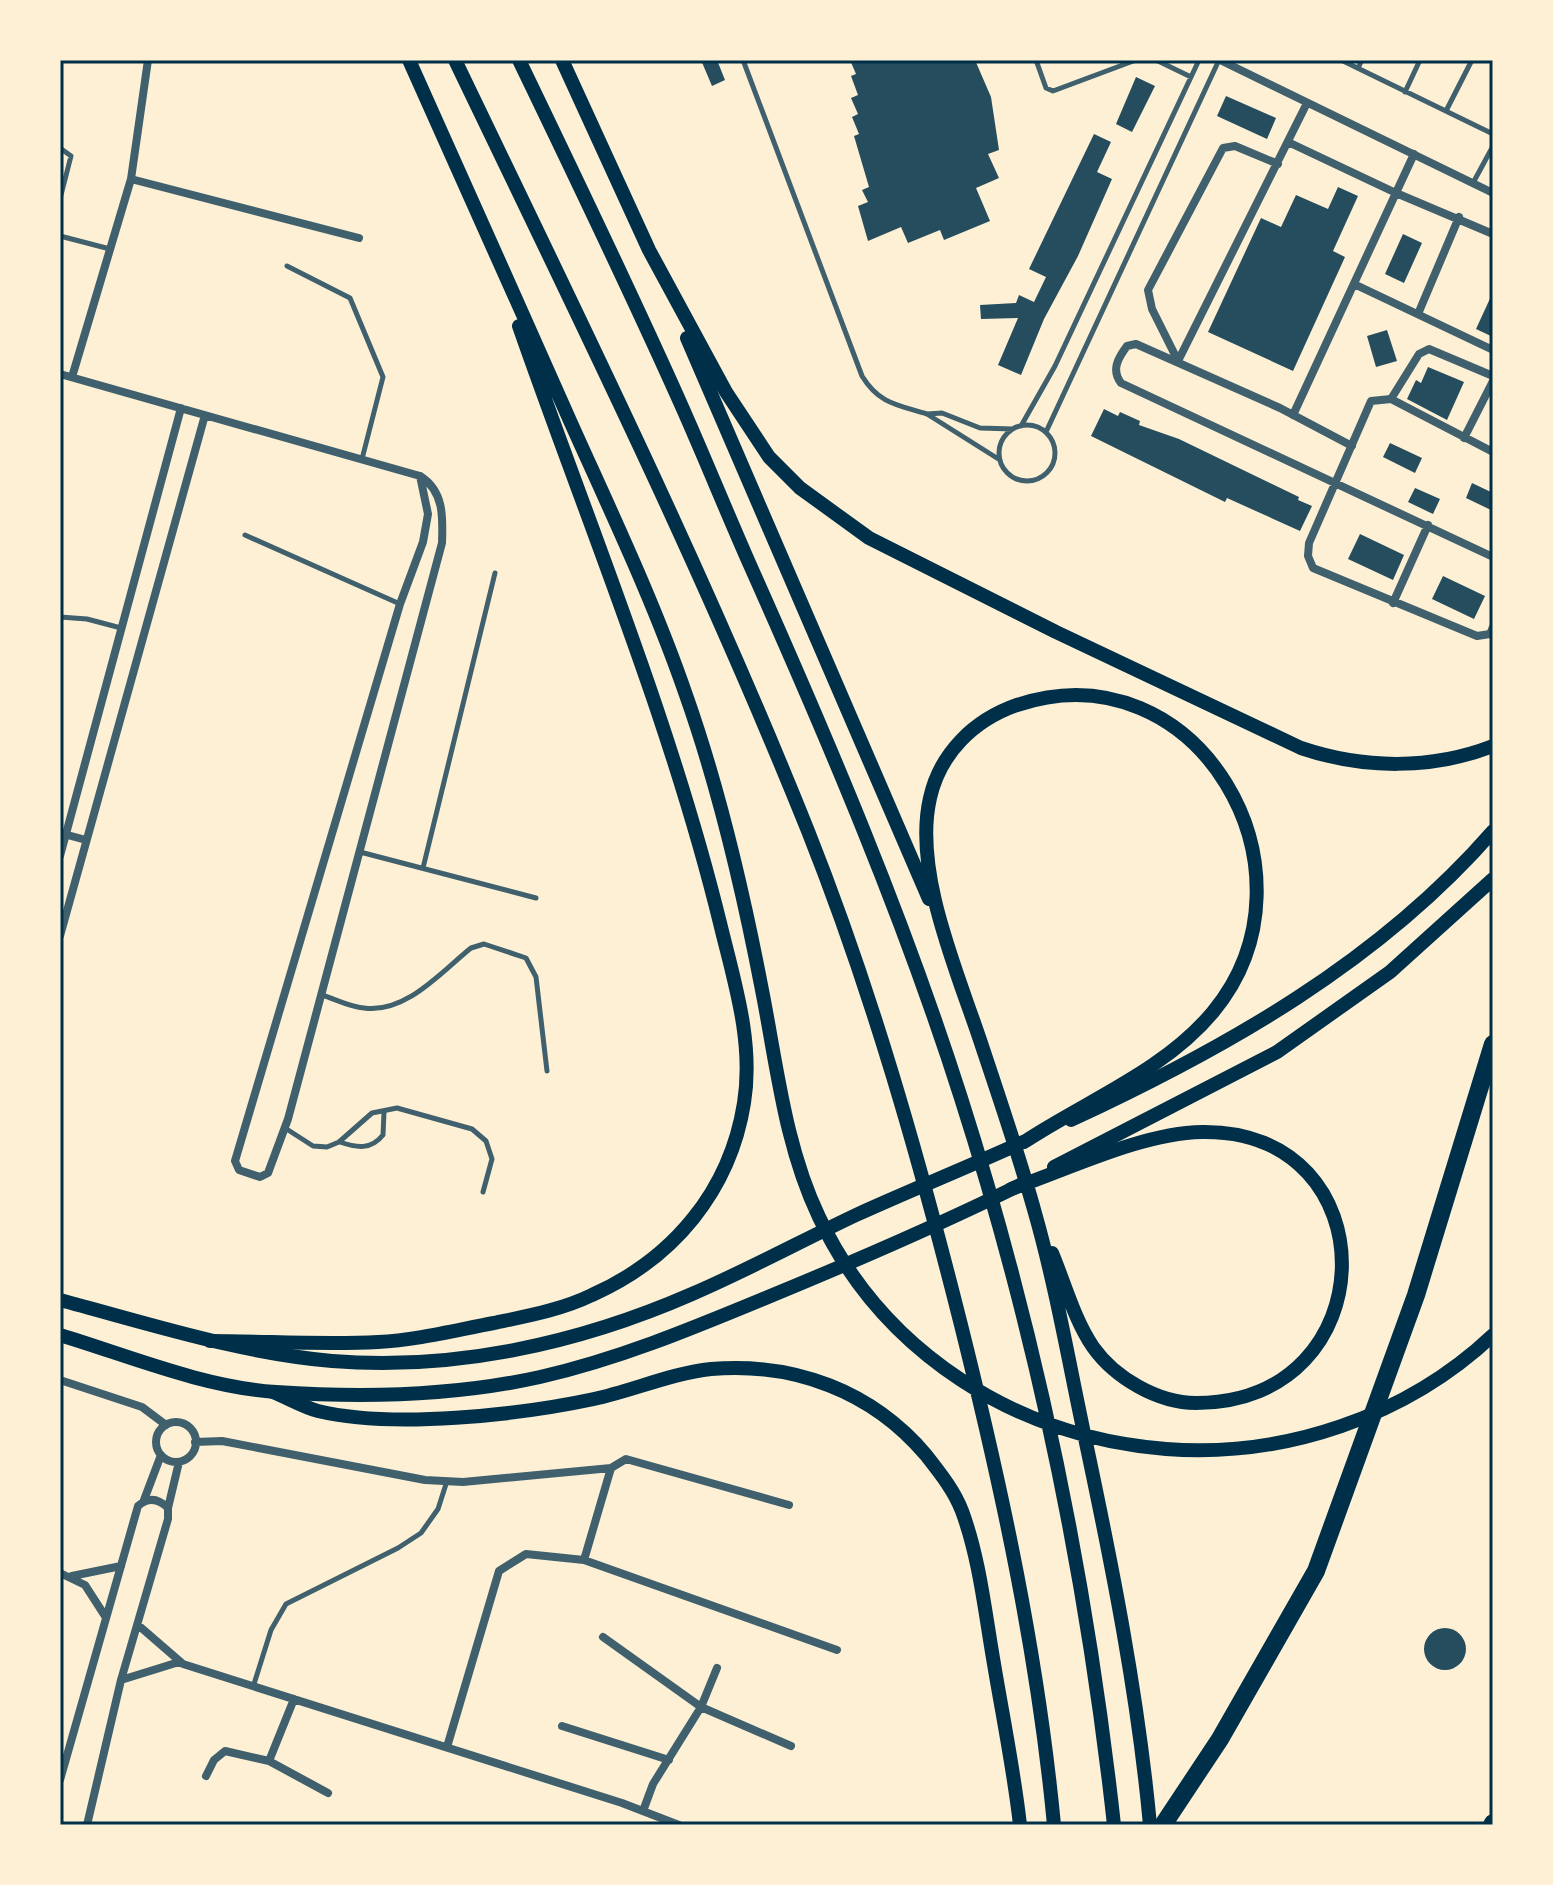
<svg xmlns="http://www.w3.org/2000/svg" width="1553" height="1885" viewBox="0 0 1553 1885" font-family="'Source Sans 3',sans-serif">
  <style>
    .building { fill: #264d5e }
    .lines { fill: none; stroke-linecap: round; stroke-linejoin: round }
    .service { stroke: #3f606c; stroke-width: 5 }
    .minor { stroke: #3f606c; stroke-width: 8 }
    .secondary { stroke: #003049; stroke-width: 14 }
    .primary { stroke: #003049; stroke-width: 14 }
    .motorway { stroke: #003049; stroke-width: 18 }
    .neatline { fill: none; stroke: #003049; stroke-width: 3 }
  </style>
  <rect width="100%" height="100%" fill="#fdf0d5"/>
  <path class="building" d="M701,60H717L725,80L712,86Z
    M850,60H975L991,97L999,150L988,154L999,178L976,188L990,221L944,240L940,230L908,243L901,227L868,241L858,206L868,202L862,190L869,187L854,136L859,134L852,117L858,114L851,98L858,95L851,76L856,74Z
    M1136,77L1155,86L1132,132L1116,124Z
    M1226,96L1276,118L1267,139L1217,116Z
    M1094,134L1111,142L1097,172L1112,179L1078,256L1044,319L1021,375L998,365L1018,318L981,319L980,305L1016,303L1019,295L1034,302L1046,277L1029,269Z
    M1338,187L1358,196L1333,251L1345,257L1293,371L1208,332L1261,218L1281,227L1296,195L1328,209Z
    M1403,234L1422,243L1404,283L1385,274Z
    M1493,292V337L1476,329Z
    M1387,330L1397,361L1376,367L1367,336Z
    M1428,367L1464,382L1447,420L1407,399L1416,380L1421,383Z
    M1104,409L1118,416L1120,412L1140,421L1139,425L1179,439L1299,497L1298,500L1312,506L1300,531L1227,498L1225,502L1091,436Z
    M1390,443L1422,458L1415,473L1383,457Z
    M1472,483L1493,493V511L1466,498Z
    M1415,488L1440,499L1433,514L1408,502Z
    M1360,534L1404,555L1393,580L1348,559Z
    M1443,576L1485,596L1474,619L1432,599Z
    M1424 1649a21 21 0 1 1 42 0a21 21 0 1 1-42 0Z"/>
  <g class="lines">
    <path class="service" d="M743,60L862,376C879,404 898,405 927,414
      M1036,60L1046,88L1053,91L1136,60
      M1156,60L1191,77
      M1341,60L1493,134
      M1358,68L1362,60
      M1405,92L1420,60
      M1446,111L1472,60
      M60,148L71,156L60,199
      M1473,183L1493,146
      M60,236L110,249
      M287,266L350,298L383,377L362,459
      M999 453a28 28 0 1 1 56 0a28 28 0 1 1-56 0Z
      M1021,426L1055,366L1199,60
      M1046,432L1219,60
      M1000,460L927,414L942,413L980,428L1013,429
      M245,535L400,604
      M60,617L87,619L121,628
      M360,852L536,898
      M423,868L495,573
      M322,995C335,999 350,1007 364,1008C406,1014 442,971 471,948L484,944L526,958L536,977L547,1071
      M285,1128L313,1146L327,1147L339,1142L372,1113L397,1108L472,1129L486,1141L492,1159L483,1192
      M340,1142C357,1148 371,1150 383,1135L384,1112
      M254,1684L271,1630L286,1604L398,1548L421,1533L438,1509L447,1481"/>
    <path class="minor" d="M1220,60L1493,193
      M1288,142L1396,193L1493,234
      M131,179L359,238
      M1354,284L1493,350
      M1418,314L1459,217
      M1178,361L1152,309L1148,290L1223,148L1235,146L1278,164
      M1178,361L1307,103
      M60,374L420,476C444,491 443,517 442,543L288,1119L268,1173L260,1177L239,1170L235,1161L400,604L423,542L428,514L420,476
      M72,377L131,179L148,60
      M1391,399L1419,354L1429,349L1493,376
      M1293,415L1414,154
      M1464,438L1493,381
      M1352,446L1280,408L1136,344L1127,346C1118,358 1111,370 1121,383L1493,557
      M1493,452L1391,399L1371,401L1309,543L1308,556L1313,568L1477,636L1490,634L1493,627
      M1393,603L1428,525
      M60,833L86,840
      M60,856L181,408
      M60,936L205,415
      M60,1380L142,1407L166,1425
      M156 1442a20 20 0 1 1 40 0a20 20 0 1 1-40 0Z
      M195,1442L222,1441L425,1480L463,1482L611,1468
      M144,1500L161,1455
      M168,1508L179,1462
      M584,1560L611,1468L626,1459L789,1505
      M60,1573L85,1585L105,1616
      M72,1576L121,1566
      M138,1625L183,1664L622,1803L679,1825
      M603,1637L701,1707L653,1784L643,1811
      M717,1668L701,1707L791,1746
      M121,1680L179,1662
      M562,1726L669,1760
      M447,1747L499,1571L526,1554L584,1560L837,1650
      M269,1761L328,1793
      M206,1776L214,1760L225,1751L269,1761L294,1699
      M60,1780L138,1506C148,1497 158,1498 168,1508V1519L121,1680L87,1825"/>
    <path class="secondary" d="M1071,1120C1226,1048 1379,962 1493,831
      M1054,1167L1277,1052L1390,972L1493,879
      M60,1300C150,1324 239,1353 332,1361C455,1371 580,1343 692,1294C748,1270 801,1241 856,1215C911,1190 968,1167 1023,1142
      M60,1335C129,1356 203,1387 276,1392C363,1398 455,1396 540,1377C619,1359 693,1328 768,1297C853,1262 939,1225 1022,1184"/>
    <path class="primary" d="M409,60C464,181 517,302 571,423C611,512 654,602 686,695C720,791 743,891 762,990C777,1066 785,1146 819,1217C883,1353 1018,1438 1166,1449C1284,1458 1406,1417 1493,1335
      M455,60C577,314 703,569 808,831C872,992 919,1158 961,1325C1002,1489 1038,1656 1054,1825
      M519,60C575,176 631,292 683,409C706,461 727,513 750,565C828,740 903,916 961,1098C1036,1333 1087,1580 1114,1825
      M562,60L649,250L726,392L769,457L800,488L869,538L1056,632L1301,748C1363,769 1431,770 1493,746
      M687,338L929,899
      M1024,1142C1086,1101 1164,1071 1213,1012C1329,872 1197,645 1017,705C974,720 940,753 930,798C913,871 957,971 980,1040C999,1097 1019,1155 1035,1213C1056,1287 1069,1363 1085,1438C1112,1565 1138,1695 1150,1825
      M1011,1189C1069,1169 1142,1133 1202,1132C1391,1129 1388,1403 1196,1403C1158,1403 1115,1378 1093,1347C1074,1319 1065,1284 1052,1253
      M210,1341C266,1341 323,1345 378,1342C417,1340 456,1330 494,1323C527,1316 561,1310 592,1295C673,1259 730,1191 744,1103C754,1042 734,981 720,923C670,719 588,524 519,326
      M273,1392C288,1398 303,1407 318,1411C393,1429 519,1415 594,1399C632,1391 672,1373 711,1369C794,1362 872,1391 926,1455C940,1473 954,1490 962,1511C980,1560 985,1613 994,1664C1003,1718 1014,1771 1020,1825"/>
    <path class="motorway" d="M1163,1825L1220,1739L1316,1571L1416,1295L1493,1044
      M1492,1825L1493,1823"/>
  </g>
  <rect width="1553" height="1885" fill="none" stroke="#fdf0d5" stroke-width="124"/>
  <rect x="62" y="62" width="1429" height="1761" class="neatline"/>
</svg>
